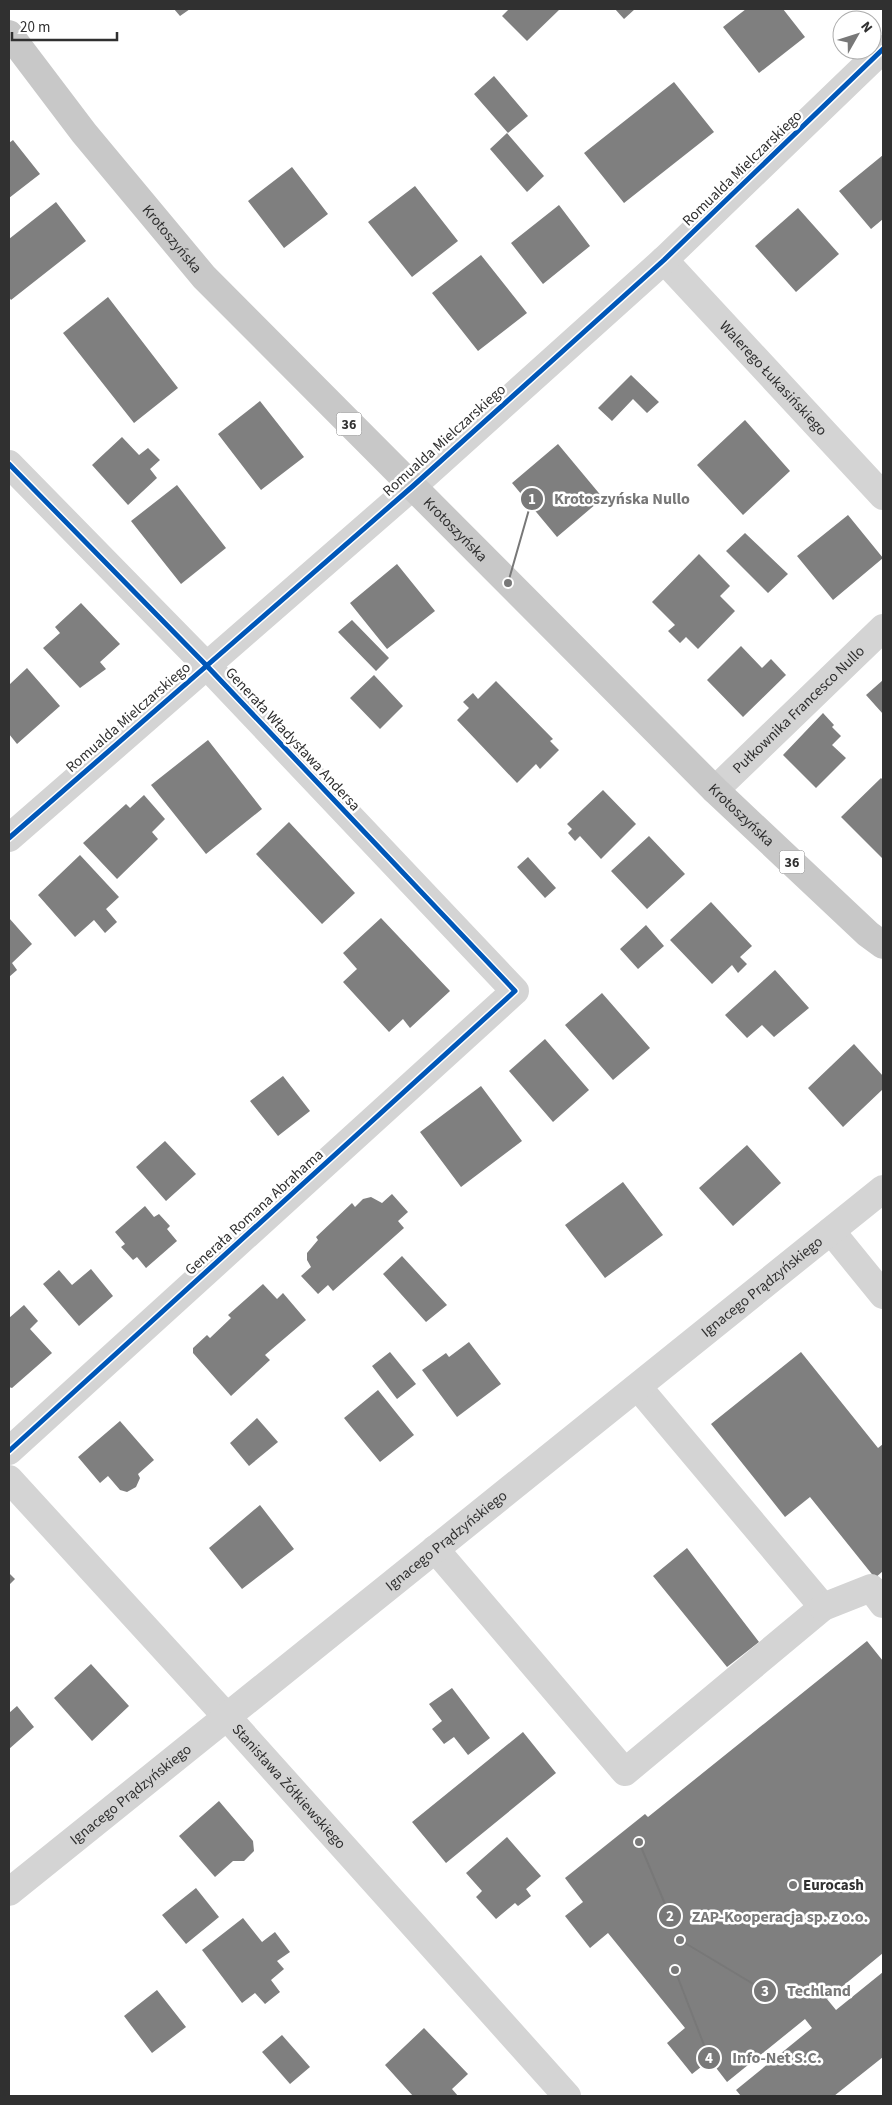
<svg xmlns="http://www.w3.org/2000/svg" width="892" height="2105" viewBox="0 0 892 2105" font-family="'Source Sans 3',sans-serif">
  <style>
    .building { fill: #7f7f7f }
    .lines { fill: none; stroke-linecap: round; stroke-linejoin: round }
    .minor { stroke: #d4d4d4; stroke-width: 28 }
    .major { stroke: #c8c8c8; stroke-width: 28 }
    .cycleway-casing { stroke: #fff; stroke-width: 8 }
    .cycleway { stroke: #0057b8; stroke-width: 5 }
    .poi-dot { fill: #787878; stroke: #fff; stroke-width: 2 }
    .labels { text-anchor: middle; stroke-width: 5; stroke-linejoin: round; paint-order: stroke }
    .shield { fill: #fff; stroke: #6e6e6e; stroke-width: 1 }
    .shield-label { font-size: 14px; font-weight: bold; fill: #303030 }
    .street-label { font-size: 15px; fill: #303030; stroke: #fff }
    .poi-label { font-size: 15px; font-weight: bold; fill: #303030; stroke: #fff; text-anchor: start }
    .leader { fill: none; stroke: #787878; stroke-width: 2 }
    .callout-dot { fill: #787878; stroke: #fff; stroke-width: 2 }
    .mark-label { font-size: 15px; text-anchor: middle; font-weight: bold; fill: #fff }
    .callout-label { font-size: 16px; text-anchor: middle; font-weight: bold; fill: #787878; stroke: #fff; stroke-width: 5; stroke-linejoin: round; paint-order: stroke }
  </style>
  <rect width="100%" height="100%" fill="#fff"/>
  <path class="building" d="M174,9H190L180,16Z
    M509,9H560L527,41L502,16Z
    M615,9H635L624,19Z
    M746,9H783L805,37L759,73L723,27Z
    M494,76L528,116L508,133L474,94Z
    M674,82L714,132L624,203L584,153Z
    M507,133L544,176L527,192L490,149Z
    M13,140L40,174L9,198V143Z
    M883,155V219L871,229L839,191Z
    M292,167L328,214L284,248L248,201Z
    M415,186L458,241L412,277L368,222Z
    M56,202L86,241L11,300L9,297V239Z
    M559,205L590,246L543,284L511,243Z
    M798,208L839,254L796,292L755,246Z
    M481,255L527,313L478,351L432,293Z
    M108,297L178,388L134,423L63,333Z
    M631,375L659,402L647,413L633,399L612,421L598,408Z
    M260,401L304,457L261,490L218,434Z
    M745,420L790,471L743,515L697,465Z
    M122,437L139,455L148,448L160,460L150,469L157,478L128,505L92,465Z
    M558,444L603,498L557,537L512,483Z
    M177,485L226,548L181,584L131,521Z
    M848,515L883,558L833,600L797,556Z
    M745,533L788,574L768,593L726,551Z
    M699,554L730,586L720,596L735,611L698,649L686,637L680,643L668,631L675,625L652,602Z
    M397,564L435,611L387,649L350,603Z
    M81,603L120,644L100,662L106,669L80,688L43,648L60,633L55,627Z
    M352,620L389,658L376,671L338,632Z
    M741,646L762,668L771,659L786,675L743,717L707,680Z
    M27,668L60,706L17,744L9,734V685Z
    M374,675L403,706L380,729L350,698Z
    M883,680V714L866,695Z
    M496,681L553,739L550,741L559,750L540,769L536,764L517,783L457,720L469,708L463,702L473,693L478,699Z
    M823,713L834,725L832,727L841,736L832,745L846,758L816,788L783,755Z
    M208,740L262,809L206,854L151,785Z
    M881,778L883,780V859L841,817Z
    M603,790L636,824L601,859L580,836L575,841L568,833L572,829L567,824Z
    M144,795L165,819L152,832L158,839L117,879L83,843L126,804L130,808Z
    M289,822L355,893L322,924L256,854Z
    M649,836L685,874L647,909L611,871Z
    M80,855L119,897L106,909L117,922L105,933L94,920L75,937L38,895Z
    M528,857L556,888L545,898L517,867Z
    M711,902L752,946L740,957L747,964L738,973L732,965L712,984L670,940Z
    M9,918L32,944L12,963L17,970L9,977Z
    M381,918L450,991L410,1028L403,1019L389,1032L343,982L357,969L343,953Z
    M646,925L664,946L638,969L620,949Z
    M775,970L809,1008L774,1037L762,1025L747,1038L725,1015Z
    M602,993L650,1048L613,1080L565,1025Z
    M545,1039L589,1090L553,1122L509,1071Z
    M854,1044L883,1076V1089L843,1127L808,1088Z
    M283,1076L310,1111L278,1136L250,1101Z
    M481,1086L522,1141L461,1187L420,1132Z
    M165,1141L196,1174L166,1201L136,1167Z
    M747,1145L781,1183L733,1226L699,1188Z
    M623,1182L663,1235L605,1278L565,1225Z
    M392,1194L408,1212L398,1221L404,1228L333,1291L328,1285L318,1294L301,1276L311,1267L307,1260V1253L318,1240L316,1237L352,1203L355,1207L363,1199L371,1197L382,1203Z
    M145,1206L154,1217L159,1214L170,1226L167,1229L177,1241L146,1268L137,1257L133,1260L121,1247L125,1244L115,1232Z
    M402,1256L447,1305L426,1322L383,1274Z
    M91,1269L113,1296L79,1326L43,1284L59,1270L72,1285Z
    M263,1284L277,1299L283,1293L306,1320L265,1355L270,1360L231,1396L193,1353V1348L207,1335L210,1338L231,1318L228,1315Z
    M24,1305L38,1321L30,1329L52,1353L12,1388L9,1387V1318Z
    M469,1342L501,1384L457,1417L422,1370L446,1353L449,1357Z
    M390,1352L416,1384L397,1399L372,1366Z
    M801,1352L878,1448L883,1444V1571L875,1578L810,1497L785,1517L711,1424Z
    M378,1390L414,1435L380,1462L344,1418Z
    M257,1418L278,1442L249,1466L230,1443Z
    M120,1421L154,1460L138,1474L140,1478L136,1487L127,1492L120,1490L108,1476L100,1483L78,1457Z
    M260,1505L294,1549L242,1589L209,1548Z
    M687,1548L759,1642L727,1667L653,1576Z
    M9,1573L15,1579L9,1585Z
    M867,1641L883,1661V1953L827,1999L836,2010L883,1972V2057L834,2096H741L736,2090L812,2028L805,2019L727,2082L710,2060L692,2074L667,2043L685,2028L608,1933L590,1948L565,1916L583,1902L565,1878L645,1814L648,1817Z
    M91,1664L129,1706L92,1741L54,1698Z
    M452,1688L490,1738L468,1755L454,1737L444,1744L432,1729L442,1721L429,1704Z
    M17,1706L34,1727L9,1749V1713Z
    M523,1732L556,1773L446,1863L412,1822Z
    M219,1801L253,1841L254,1851L244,1861H233L215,1877L179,1836Z
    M507,1837L541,1876L526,1889L531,1896L518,1906L515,1903L496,1919L476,1897L482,1891L466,1873Z
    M196,1888L219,1917L186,1944L162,1915Z
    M243,1918L262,1942L275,1932L290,1952L277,1961L284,1969L271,1980L280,1992L265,2004L255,1993L242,2003L202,1950Z
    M157,1990L186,2027L152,2053L124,2016Z
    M424,2028L468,2074L452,2089L458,2096H413L385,2065Z
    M282,2035L310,2067L290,2084L262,2052Z"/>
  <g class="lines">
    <g class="minor">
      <path id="s1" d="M664,260L883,496"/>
      <path d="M9,464L206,665L515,991L9,1451"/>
      <path id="s2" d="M715,790L883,628"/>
      <path d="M9,838L413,486L664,260L883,49"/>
      <path d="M831,1231L883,1295"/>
      <path id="s3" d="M9,1479L227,1717L567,2096"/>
      <path d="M435,1549L625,1772L823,1607L638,1387"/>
      <path d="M823,1607L871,1588L883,1604"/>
      <path id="s4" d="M9,1892L883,1189"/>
    </g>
    <path class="major" id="s5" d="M9,34L84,133L204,277L715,790L868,934L883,945"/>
    <defs>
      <path id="cycleway" d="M9,464L206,665L515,991L9,1451
        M9,838L413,486L664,260L883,49"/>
    </defs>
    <use href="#cycleway" class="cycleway-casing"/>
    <use href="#cycleway" class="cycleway"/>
  </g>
  <circle class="poi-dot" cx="793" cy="1885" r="5"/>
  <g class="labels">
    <g class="shield">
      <rect x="336.5" y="412.5" width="25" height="23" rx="4"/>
      <rect x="779.5" y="850.5" width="25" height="23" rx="4"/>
    </g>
    <g class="shield-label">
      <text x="349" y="429">36</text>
      <text x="792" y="867">36</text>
    </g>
    <g class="street-label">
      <text transform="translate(742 168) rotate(-44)" y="5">Romualda Mielczarskiego</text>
      <text dy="5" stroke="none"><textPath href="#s5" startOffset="262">Krotoszyńska</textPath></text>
      <text dy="5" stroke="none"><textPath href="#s1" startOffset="161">Walerego Łukasińskiego</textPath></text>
      <text transform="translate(444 440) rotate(-42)" y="5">Romualda Mielczarskiego</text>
      <text dy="5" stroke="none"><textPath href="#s5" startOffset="668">Krotoszyńska</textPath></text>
      <text dy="5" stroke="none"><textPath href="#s2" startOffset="116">Pułkownika Francesco Nullo</textPath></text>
      <text transform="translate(128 717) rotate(-41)" y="5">Romualda Mielczarskiego</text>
      <text transform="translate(293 739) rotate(47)" y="5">Generała Władysława Andersa</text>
      <text dy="5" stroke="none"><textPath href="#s5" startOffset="1072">Krotoszyńska</textPath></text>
      <text transform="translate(254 1212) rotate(-42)" y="5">Generała Romana Abrahama</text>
      <text dy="5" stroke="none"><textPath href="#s4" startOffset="966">Ignacego Prądzyńskiego</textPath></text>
      <text dy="5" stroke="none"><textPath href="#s4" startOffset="561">Ignacego Prądzyńskiego</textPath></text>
      <text dy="5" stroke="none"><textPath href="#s3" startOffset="416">Stanisława Żółkiewskiego</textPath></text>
      <text dy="5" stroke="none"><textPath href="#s4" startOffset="156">Ignacego Prądzyńskiego</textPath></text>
    </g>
    <g class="poi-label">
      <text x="803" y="1890">Eurocash</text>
    </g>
  </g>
  <path class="leader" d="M508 583L532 499M639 1842L670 1916M680 1940L765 1991M675 1970L709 2058"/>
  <g class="callout-dot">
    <circle cx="508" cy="583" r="5"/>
    <circle cx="639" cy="1842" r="5"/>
    <circle cx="680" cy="1940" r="5"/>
    <circle cx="675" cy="1970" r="5"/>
    <circle cx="532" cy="499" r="12"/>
    <circle cx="670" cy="1916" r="12"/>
    <circle cx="765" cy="1991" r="12"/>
    <circle cx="709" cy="2058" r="12"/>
  </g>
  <g class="mark-label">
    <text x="532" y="504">1</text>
    <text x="670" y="1921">2</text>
    <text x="765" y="1996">3</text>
    <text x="709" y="2063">4</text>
  </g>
  <g class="callout-label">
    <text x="622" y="504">Krotoszyńska Nullo</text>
    <text x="780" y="1922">ZAP-Kooperacja sp. z o.o.</text>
    <text x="819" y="1996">Techland</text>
    <text x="777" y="2063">Info-Net S.C.</text>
  </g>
  <rect width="892" height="2105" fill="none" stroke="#303030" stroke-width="20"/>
  <g transform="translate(857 35) rotate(51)"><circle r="24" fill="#ffffff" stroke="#acacac"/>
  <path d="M0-4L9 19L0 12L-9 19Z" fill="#787878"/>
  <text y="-8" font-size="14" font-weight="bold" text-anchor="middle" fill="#303030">N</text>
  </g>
  <path d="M12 32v8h105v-8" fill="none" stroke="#303030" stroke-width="2.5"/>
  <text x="20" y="32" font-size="15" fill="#303030" stroke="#ffffff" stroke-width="4" paint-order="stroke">20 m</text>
</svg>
